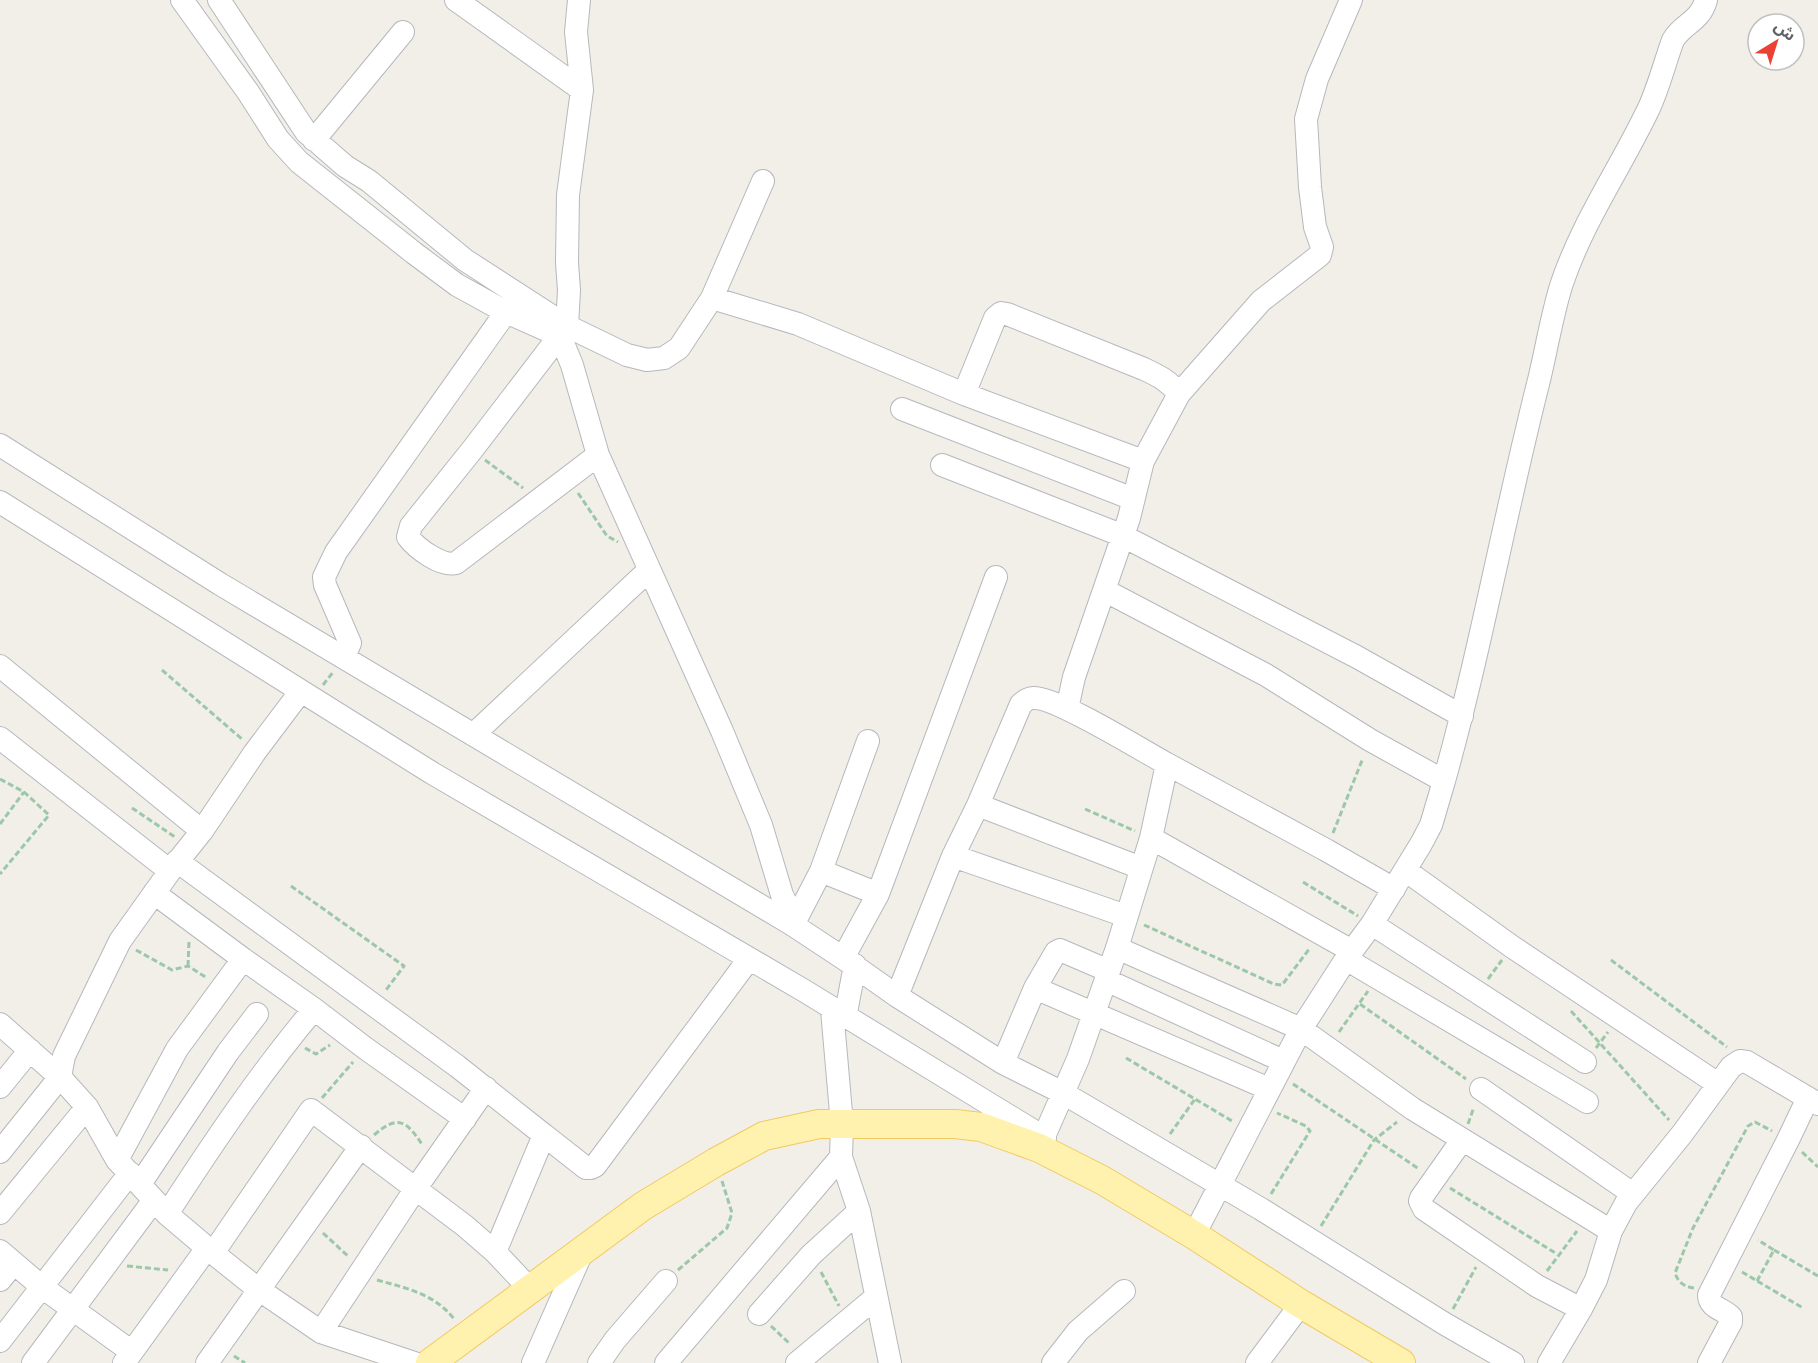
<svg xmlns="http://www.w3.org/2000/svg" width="1818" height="1363" viewBox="0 0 1818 1363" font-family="'IBM Plex Sans','Noto Sans Arabic',sans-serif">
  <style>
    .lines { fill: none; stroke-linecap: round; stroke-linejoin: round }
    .minor-casing { stroke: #b5b8bc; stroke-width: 24 }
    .major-casing { stroke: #f2c960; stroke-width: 30 }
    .path { stroke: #9cc7a9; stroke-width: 3; stroke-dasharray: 6 3; stroke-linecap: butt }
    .minor { stroke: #fff; stroke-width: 22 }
    .major { stroke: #fff2af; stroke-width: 28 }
  </style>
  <rect width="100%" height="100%" fill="#f1efe8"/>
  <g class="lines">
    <defs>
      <path id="minor" d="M182,0L248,92L278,139L299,162L414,253L457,285L506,312L560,336L572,365L598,455
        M219,0L306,132L345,166L369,181L465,260L567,326L627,355L647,360L664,358L679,348L712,298L798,324L964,394L1143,461L1129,518L1074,677L1067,709
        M456,0L582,90
        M579,0L576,32L582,90L568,195L567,263L569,290L567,326L472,450L411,526L408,537C417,549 442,567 456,563L598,455L722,731L761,825L782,895L790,911L797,919
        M314,140L403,32
        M712,298L763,181
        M964,394L995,318L1001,313L1007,314L1144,369C1159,376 1169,381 1179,394L1143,461
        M1179,394L1261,301L1320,255L1322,247L1315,227L1310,187L1306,119L1317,79L1351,0
        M902,409L1133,499
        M0,445L220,584L793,925L843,958
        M942,465L1121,535L1357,657L1462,716
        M0,502L301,691
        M1104,590L1266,675L1370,740L1444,781L1431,825L1421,844L1372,924L1346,959L1301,1029L1194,1235
        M344,657L350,643L325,585L324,577L336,552L506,312
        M0,666L202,831
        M474,734L649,570
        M0,738L170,871
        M1444,781C1481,649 1505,513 1539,380C1547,347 1552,314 1562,283C1583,221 1621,167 1649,108C1659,86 1665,62 1673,40C1683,23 1700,22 1706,0
        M978,805L1141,868
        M1151,838L1352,951
        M953,856L1126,916
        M177,861L457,1066L544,1135L495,1252
        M1405,870L1511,946L1718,1084
        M821,871L878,894L843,958L897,996L1003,1063L1063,1093L1261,1209L1445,1324L1513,1363
        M154,893L243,959L314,1009L365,1048L465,1119
        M878,894L996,577
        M1372,924L1585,1062
        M793,925L821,871L868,741
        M1117,948L1301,1029L1413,1109L1611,1231
        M1346,959L1587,1102
        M1106,980L1283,1061
        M1035,988L1269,1089
        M897,996L953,856L978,805L1021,704C1025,701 1028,698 1033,698C1055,696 1143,751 1167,764
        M832,1010L842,1124L841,1157L859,1211L890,1363
        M845,1018L855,965
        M0,1024L60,1077L87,1107L117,1160L167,1214L213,1253L258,1289L321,1332L414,1363
        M1003,1063L1035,988L1056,952L1060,950L1109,971
        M0,1087L30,1050
        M1481,1089L1633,1194
        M544,1135L586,1168H591L595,1166L749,959
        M1462,1140L1421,1198L1420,1201L1424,1209L1537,1286L1581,1309
        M1039,1148L1078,1059L1117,948L1151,838L1167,764L1326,850L1394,889
        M0,1152L60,1077L64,1056L120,941L170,871L202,831L255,752L301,691L432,773L803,990L1045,1138
        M117,1160L177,1049L243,959
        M140,1184L228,1052L257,1014
        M0,1213L87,1107
        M167,1214C213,1143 260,1073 314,1009
        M0,1251L42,1287L132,1352
        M213,1253L311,1110L465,1226L495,1252L529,1288
        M0,1280L14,1263
        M759,1314L811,1255L859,1211
        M321,1332L416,1188L486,1088
        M0,1341L130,1173
        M33,1363L154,1200
        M124,1363L207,1248
        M207,1363L361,1146
        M533,1363L583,1250
        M599,1363L615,1340L666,1281
        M666,1363L841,1157
        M797,1363L875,1298
        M1053,1363L1078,1331L1124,1291
        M1257,1363L1301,1304
        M1549,1363L1581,1309L1596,1280L1611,1231L1626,1203L1682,1134L1731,1067L1740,1061L1747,1062L1818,1104
        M1709,1363L1731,1322V1317C1724,1309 1709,1308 1709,1295L1788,1140L1808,1098"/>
      <path id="major" d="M430,1363L643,1206L716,1162L764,1136L819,1124H955L981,1127L1039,1148L1102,1180L1194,1235L1301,1304L1401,1363"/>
    </defs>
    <use href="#minor" class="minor-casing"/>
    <use href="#major" class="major-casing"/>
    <path class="path" d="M485,460L523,488
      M578,493L607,536L618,542
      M162,670L243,740
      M323,685L334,671
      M0,779L24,792L49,815L0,874
      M132,808L175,837
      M1085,809L1135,831
      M0,824L24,792
      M1333,833L1363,758
      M1303,882L1358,916
      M291,886L404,966L386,990
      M1144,925L1274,984L1282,985L1310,948
      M136,950L172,970L188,966L207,978
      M1611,960L1727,1047
      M188,966L189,941
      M1488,979L1502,960
      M1360,1004L1466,1079
      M1571,1011L1669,1120
      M1339,1032L1368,991
      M305,1048L316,1054L330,1045
      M1596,1048L1608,1032
      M1126,1058L1232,1121
      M1293,1084L1419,1169
      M322,1098L353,1062
      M1468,1124L1474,1107
      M1170,1134L1195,1099
      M374,1135C398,1114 407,1121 423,1146
      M1802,1152L1818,1167
      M1450,1188L1557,1254
      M1271,1194L1310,1131L1306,1126L1277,1113
      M1321,1226L1374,1140L1397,1122
      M323,1233L349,1257
      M1774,1250L1818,1276
      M127,1266L168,1270
      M678,1270L727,1228L732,1213L722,1181
      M1547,1271L1577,1231
      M821,1272L839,1306
      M1742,1272L1803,1308
      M377,1280C406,1288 435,1294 454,1319
      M1757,1281L1774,1250L1758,1240
      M1694,1288C1684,1287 1678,1282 1675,1273L1693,1228L1748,1126L1755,1122L1772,1131
      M1453,1309L1476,1267
      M771,1326L790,1344
      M234,1356L245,1363"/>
    <use href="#minor" class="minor"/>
    <use href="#major" class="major"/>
  </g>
  <g transform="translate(1776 42) rotate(38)"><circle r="28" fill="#ffffff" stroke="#bfc1c3" stroke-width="1.5"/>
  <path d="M0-4.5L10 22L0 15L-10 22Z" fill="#ea4335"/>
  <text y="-9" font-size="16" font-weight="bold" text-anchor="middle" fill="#5f6368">ش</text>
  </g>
</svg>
